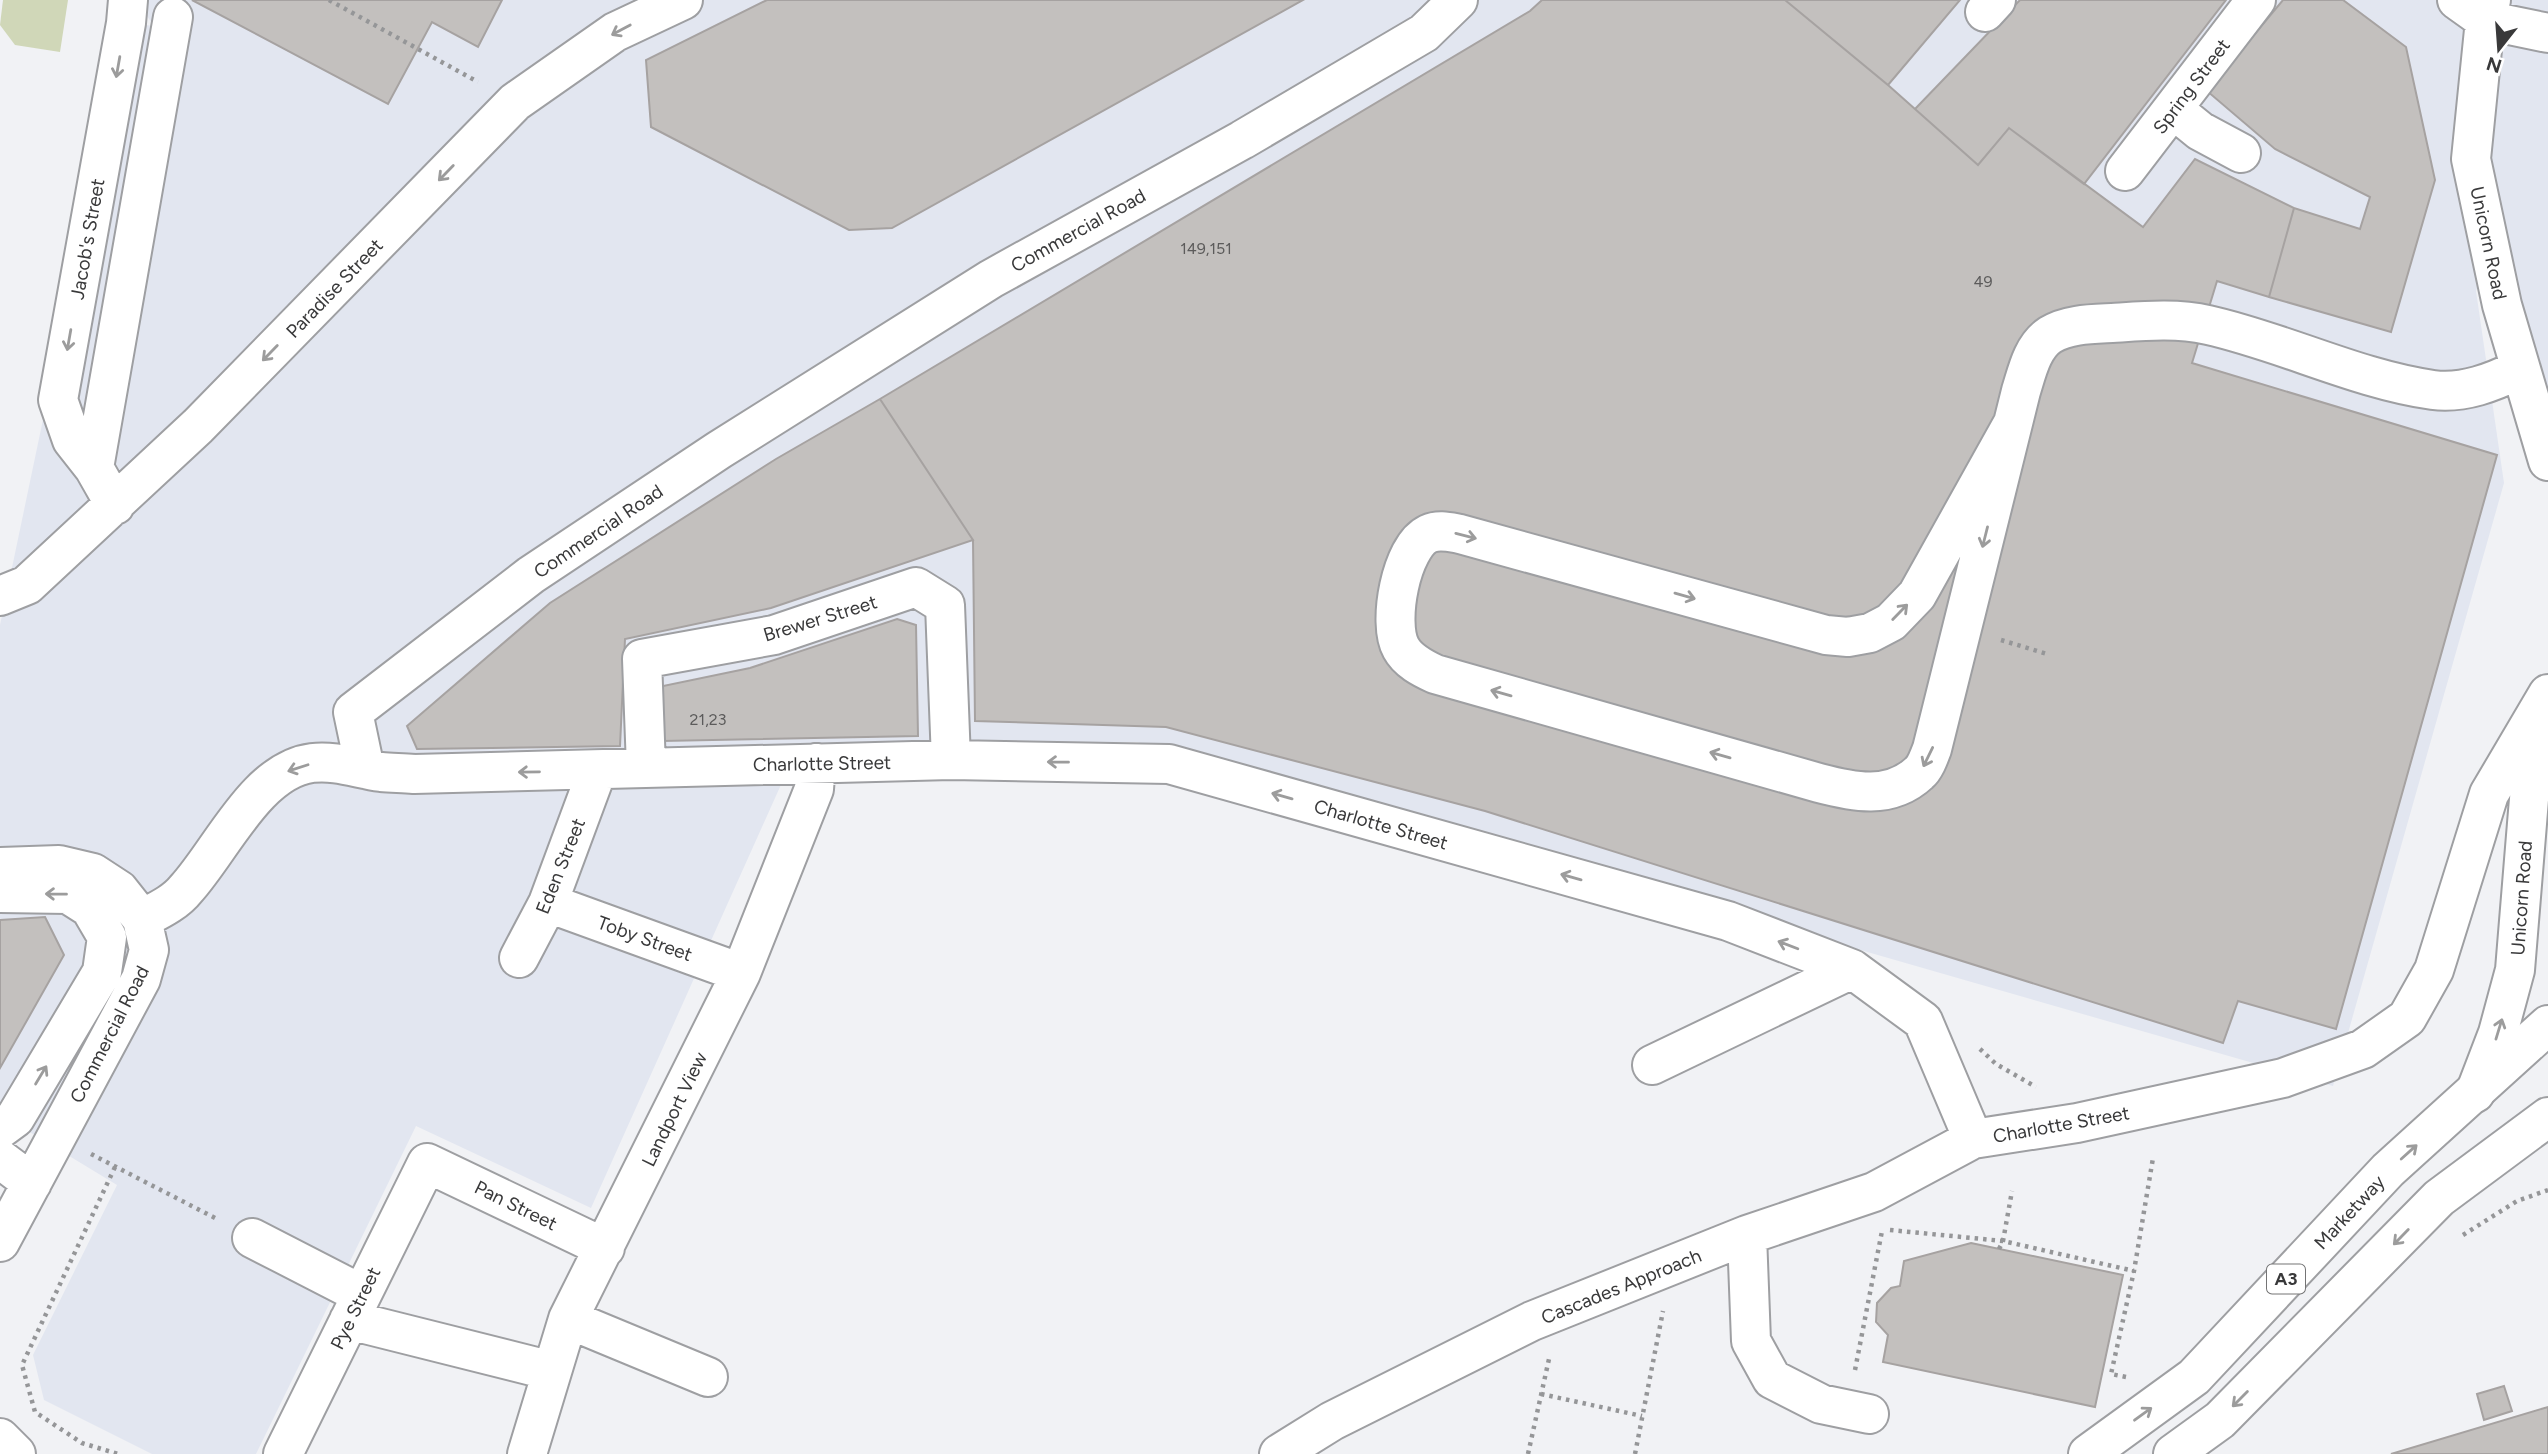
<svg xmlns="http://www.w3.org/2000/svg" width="2548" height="1454" viewBox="0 0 2548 1454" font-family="Figtree,sans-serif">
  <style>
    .built { fill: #e2e6f0 }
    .green { fill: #d0d7b8 }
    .building { fill: #c3c0be; stroke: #a6a2a1; stroke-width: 2 }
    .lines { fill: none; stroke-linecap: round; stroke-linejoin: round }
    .minor-casing { stroke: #9e9fa2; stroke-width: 42 }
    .major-casing { stroke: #9e9fa2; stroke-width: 42 }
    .path { stroke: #959698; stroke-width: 4.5; stroke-dasharray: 3.5 5; stroke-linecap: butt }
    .minor { stroke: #fff; stroke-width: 38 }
    .major { stroke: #fff; stroke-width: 38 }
    .oneway { stroke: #9c9c9c }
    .labels { text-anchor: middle; stroke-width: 5; stroke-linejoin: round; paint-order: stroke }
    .number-label { font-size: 16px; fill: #5c5b5b }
    .shield { fill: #fff; stroke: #747475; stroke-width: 2 }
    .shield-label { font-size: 18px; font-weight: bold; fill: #39393a }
    .street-label { font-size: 19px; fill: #39393a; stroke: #fff }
  </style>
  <rect width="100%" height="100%" fill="#f1f2f5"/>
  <path class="built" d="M141,0H2548V461L2490,253L2476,291L2504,483L2333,1086L1137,742L797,749L591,1208L416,1126L256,1454H152L44,1400L33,1355L117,1185L0,1114V625L126,23L154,26L142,9Z"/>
  <path class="green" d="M3,0H68L60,52L15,45L0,25Z"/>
  <path class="building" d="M192,0H502L478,47L432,22L388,104Z
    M767,0H1303L892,228L849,230L651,127L646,60Z
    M1542,0H1785L1888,85L1978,165L2009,128L2143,227L2195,159L2294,208L2269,297L2217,281L2192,363L2497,455L2336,1029L2238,1001L2223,1043L1485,811L1166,727L975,721L973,540L880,399L1530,11Z
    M1785,0H1960L1888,85Z
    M2020,0H2226L2084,184L2009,128L1978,165L1915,109Z
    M2283,0H2343L2406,47L2435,180L2391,332L2269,297L2294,208L2360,229L2370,197L2275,149L2207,91Z
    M880,399L973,540L771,608L625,639L620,746L417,749L407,726L550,603L776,459Z
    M897,619L916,625L918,736L662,741L663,686L750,668Z
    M45,917L64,955L0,1068V920Z
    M1971,1243L2123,1275L2095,1407L1883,1362L1888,1335L1876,1322L1877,1303L1891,1288L1900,1286L1904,1261Z
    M2504,1386L2512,1411L2484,1420L2477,1394Z
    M2548,1407V1454H2391Z"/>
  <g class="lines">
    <defs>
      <path id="minor" d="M2457,0L2485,20L2548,33
        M2491,0L2485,20L2471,159L2502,305L2548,461
        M1985,12L1996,0
        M2173,109L2200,131L2241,153
        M2125,171L2256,0
        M2013,423L1917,595L1891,622L1870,633L1848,637L1826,635L1460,534C1449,532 1439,529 1428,534C1401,547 1387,623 1401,648C1408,661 1422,668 1435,674L1819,783C1853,792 1890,800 1919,773C1925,768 1929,757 1932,749L2021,391C2027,372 2032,347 2050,335C2068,324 2092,324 2112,323C2144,321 2176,318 2208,325C2284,342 2356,379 2433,390C2464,394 2493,382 2520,369
        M94,468L173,17
        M115,505L94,468L72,440L58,400L126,23L128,0
        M0,596L27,585L198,426L515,102L615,32L683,0
        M646,767L642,659L774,635L916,587L945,605L951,760
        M365,769L353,712L531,575L719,450L991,279L1242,140L1424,33L1458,0
        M0,867L59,865L93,873L119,890L142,919L149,950L141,979L0,1242
        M0,893L68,894L90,908L107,937L102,972L15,1118L0,1129
        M548,903L741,973
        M142,919C157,911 175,903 186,889C221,851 256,770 312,763C336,760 358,769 381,772C392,773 403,773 414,774L951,760L1169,764L1728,921L1852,969L1923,1021L1973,1139
        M519,958L548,903L597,771
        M1652,1065L1852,969
        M2475,1093L2498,1033L2515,970L2529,799L2544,718
        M0,1159L32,1183
        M1747,1235L1751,1341L1772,1379L1821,1404L1869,1414
        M252,1238L361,1294
        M568,1319L708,1377
        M349,1320L552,1371
        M283,1454L427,1163L605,1248
        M527,1454L568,1319L741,973L814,789L816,763
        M1279,1454L1332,1421L1532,1321L1747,1235L1874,1192L1973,1139L2077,1123L2283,1078L2363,1049L2407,1018L2434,970L2489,794L2548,694"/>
      <path id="major" d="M0,1438L16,1454
        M2088,1454L2194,1377L2388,1170L2548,1025
        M2173,1454L2220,1420L2439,1198L2548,1117"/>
    </defs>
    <use href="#minor" class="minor-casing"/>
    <use href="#major" class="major-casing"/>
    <path class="path" d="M329,0L478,82
      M2001,640L2047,654
      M1980,1049L1996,1064L2036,1087
      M91,1154L217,1219
      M115,1167L22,1365L35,1412L82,1443L118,1454
      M1890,1230L2003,1241L2134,1271
      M2463,1235L2517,1201L2548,1190
      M1999,1249L2003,1241L2012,1191
      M1855,1370L1882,1231
      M2126,1377L2111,1374L2134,1271L2153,1158
      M1541,1394L1642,1416
      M1528,1454L1549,1359
      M1635,1454L1663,1311"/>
    <use href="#minor" class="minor"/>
    <use href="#major" class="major"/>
  </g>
  <defs><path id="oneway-shaft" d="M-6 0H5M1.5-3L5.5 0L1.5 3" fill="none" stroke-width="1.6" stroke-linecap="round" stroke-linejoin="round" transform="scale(1.75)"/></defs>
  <g class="oneway">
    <use href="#oneway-shaft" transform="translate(621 30) rotate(152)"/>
    <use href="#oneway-shaft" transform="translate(118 67) rotate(100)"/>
    <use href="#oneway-shaft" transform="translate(446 173) rotate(134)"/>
    <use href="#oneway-shaft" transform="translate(69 340) rotate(100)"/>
    <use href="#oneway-shaft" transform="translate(270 353) rotate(134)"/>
    <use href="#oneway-shaft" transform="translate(1466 536) rotate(14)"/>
    <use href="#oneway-shaft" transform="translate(1985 537) rotate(104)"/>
    <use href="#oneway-shaft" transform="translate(1685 596) rotate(16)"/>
    <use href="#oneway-shaft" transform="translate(1900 612) rotate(-46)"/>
    <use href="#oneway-shaft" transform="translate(1501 693) rotate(-164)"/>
    <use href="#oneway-shaft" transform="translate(1720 755) rotate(-164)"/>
    <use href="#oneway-shaft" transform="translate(1928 757) rotate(116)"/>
    <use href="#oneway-shaft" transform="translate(1058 762) rotate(-179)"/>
    <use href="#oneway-shaft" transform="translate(298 768) rotate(162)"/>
    <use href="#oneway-shaft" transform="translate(529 772) rotate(179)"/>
    <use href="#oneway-shaft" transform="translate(1282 796) rotate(-164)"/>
    <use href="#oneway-shaft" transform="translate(1571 877) rotate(-164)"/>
    <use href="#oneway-shaft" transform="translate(56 894) rotate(-179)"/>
    <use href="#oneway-shaft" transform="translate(1788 945) rotate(-159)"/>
    <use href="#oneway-shaft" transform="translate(2499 1029) rotate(-73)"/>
    <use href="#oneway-shaft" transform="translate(41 1075) rotate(-59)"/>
    <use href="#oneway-shaft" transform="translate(2409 1152) rotate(-42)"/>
    <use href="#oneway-shaft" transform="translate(2401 1237) rotate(134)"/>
    <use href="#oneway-shaft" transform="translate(2240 1399) rotate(135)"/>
    <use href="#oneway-shaft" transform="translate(2143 1414) rotate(-36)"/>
  </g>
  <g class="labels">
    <g class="number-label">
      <text x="1206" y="254">149,151</text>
      <text x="1983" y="287">49</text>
      <text x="708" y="725">21,23</text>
    </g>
    <rect class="shield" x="2267" y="1264.5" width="38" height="29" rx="5"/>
    <g class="shield-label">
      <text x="2286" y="1285">A3</text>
    </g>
    <g class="street-label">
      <text transform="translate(2191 86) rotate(-53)" y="7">Spring Street</text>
      <text transform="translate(1078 230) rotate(-29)" y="7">Commercial Road</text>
      <text transform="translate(87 239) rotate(-80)" y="7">Jacob's Street</text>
      <text transform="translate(2489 243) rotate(78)" y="7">Unicorn Road</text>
      <text transform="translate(334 288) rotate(-46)" y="7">Paradise Street</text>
      <text transform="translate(598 531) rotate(-34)" y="7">Commercial Road</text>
      <text transform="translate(820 618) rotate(-17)" y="7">Brewer Street</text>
      <text transform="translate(822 763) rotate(-1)" y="7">Charlotte Street</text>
      <text transform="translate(1381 824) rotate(16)" y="7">Charlotte Street</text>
      <text transform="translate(560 866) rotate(-68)" y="7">Eden Street</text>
      <text transform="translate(2521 898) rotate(-86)" y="7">Unicorn Road</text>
      <text transform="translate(645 938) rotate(20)" y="7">Toby Street</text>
      <text transform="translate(109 1034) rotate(-63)" y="7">Commercial Road</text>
      <text transform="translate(674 1109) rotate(-64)" y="7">Landport View</text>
      <text transform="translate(2061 1124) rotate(-10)" y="7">Charlotte Street</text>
      <text transform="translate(516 1205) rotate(26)" y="7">Pan Street</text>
      <text transform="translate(2349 1212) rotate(-47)" y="7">Marketway</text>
      <text transform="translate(1621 1286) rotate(-22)" y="7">Cascades Approach</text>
      <text transform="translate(355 1308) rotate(-64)" y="7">Pye Street</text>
    </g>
  </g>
  <g transform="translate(2499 49) rotate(197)" stroke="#ffffff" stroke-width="5" paint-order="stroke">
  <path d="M0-5L12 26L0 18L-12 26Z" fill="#39393a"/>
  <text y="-10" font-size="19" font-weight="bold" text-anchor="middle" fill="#39393a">N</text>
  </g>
</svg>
